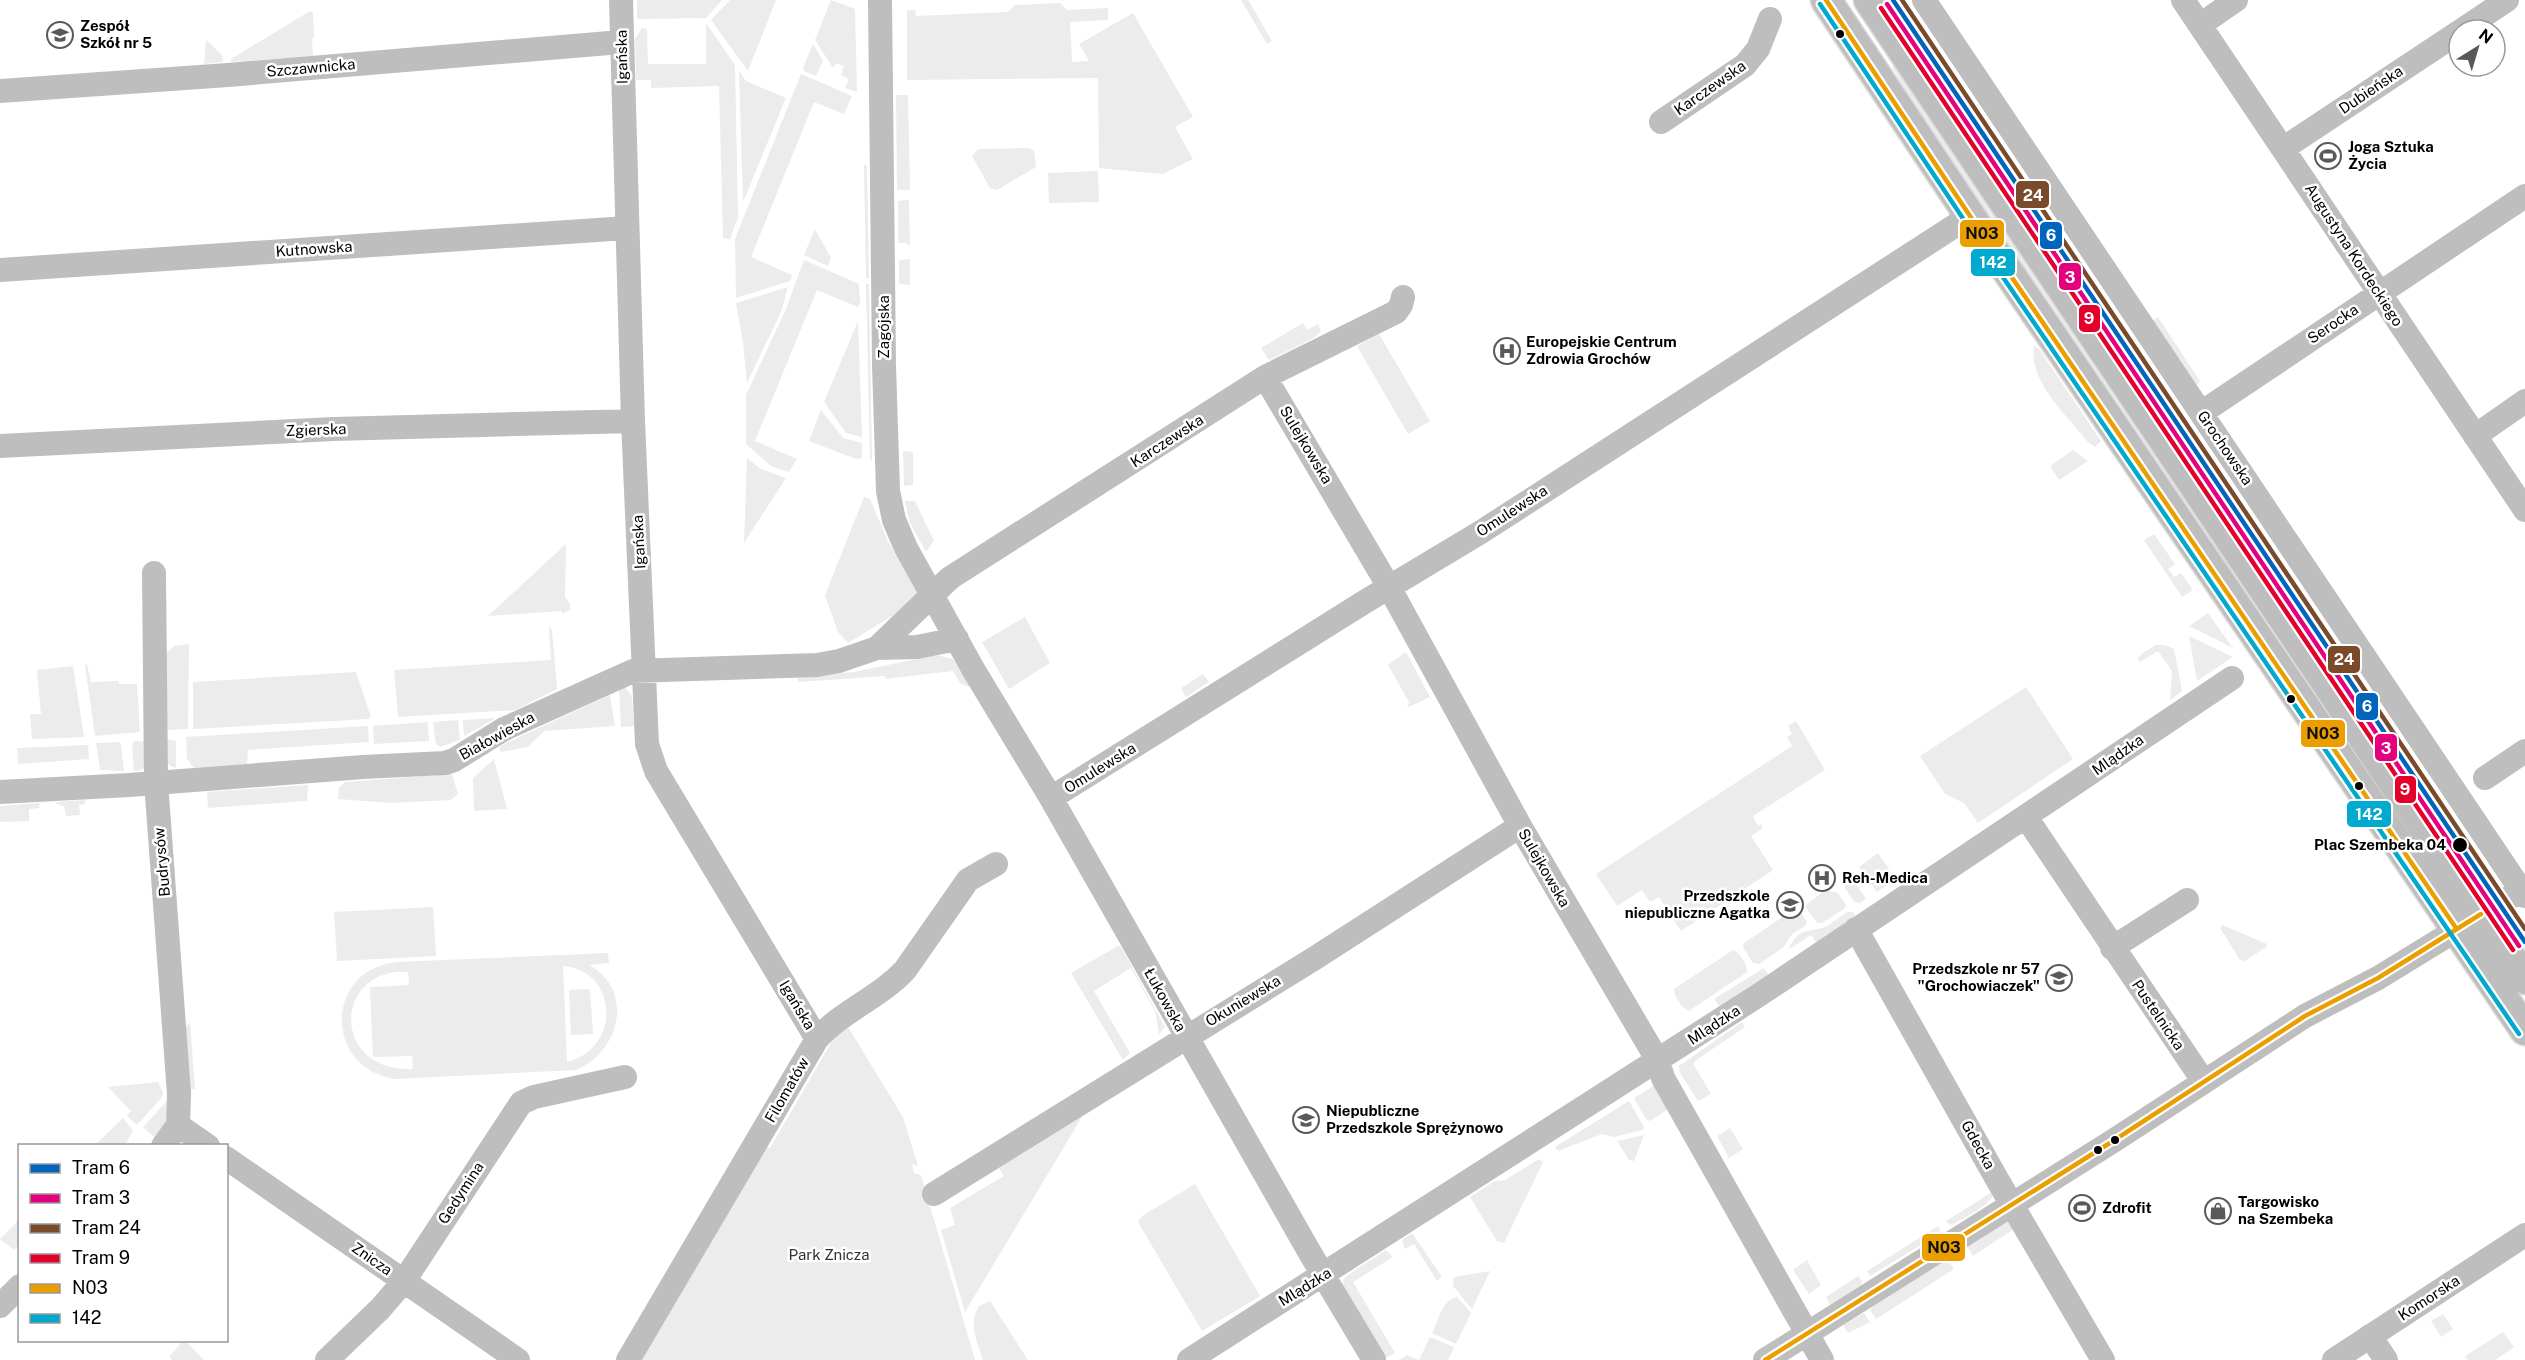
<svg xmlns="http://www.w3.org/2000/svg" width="2525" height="1360" viewBox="0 0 2525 1360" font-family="'Public Sans',sans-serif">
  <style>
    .green { fill: #ececec; fill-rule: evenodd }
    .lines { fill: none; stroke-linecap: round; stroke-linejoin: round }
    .major-casing { stroke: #dbdbdb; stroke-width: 33 }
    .minor { stroke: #bebebe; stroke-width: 24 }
    .major { stroke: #bebebe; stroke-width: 30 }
    .bus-1-casing { stroke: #fff; stroke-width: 9 }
    .bus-2-casing { stroke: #fff; stroke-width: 9 }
    .bus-1 { stroke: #eb9e00; stroke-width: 4.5 }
    .bus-2 { stroke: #00a9ce; stroke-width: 4.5 }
    .tram-1-casing { stroke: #fff; stroke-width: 9 }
    .tram-2-casing { stroke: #fff; stroke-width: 9 }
    .tram-3-casing { stroke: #fff; stroke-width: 9 }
    .tram-4-casing { stroke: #fff; stroke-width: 9 }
    .tram-1 { stroke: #0065bd; stroke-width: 4.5 }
    .tram-2 { stroke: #e5007d; stroke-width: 4.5 }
    .tram-3 { stroke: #7a4b2a; stroke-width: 4.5 }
    .tram-4 { stroke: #e4002b; stroke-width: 4.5 }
    .bus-dot { fill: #000; stroke: #fff; stroke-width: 2 }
    .labels { text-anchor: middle; stroke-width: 5; stroke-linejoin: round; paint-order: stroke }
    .poi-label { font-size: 15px; font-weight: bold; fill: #000; stroke: #fff; text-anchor: start }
    .street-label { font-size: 15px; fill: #000; stroke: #fff }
    .stop-label { font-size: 15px; font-weight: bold; fill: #000; stroke: #fff; text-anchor: end }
    .park-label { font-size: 15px; fill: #333; stroke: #fff }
    .line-badge { stroke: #fff; stroke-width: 2 }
    .badge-label { font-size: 16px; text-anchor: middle; font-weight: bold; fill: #fff }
    .pale-badge-label { font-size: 16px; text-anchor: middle; font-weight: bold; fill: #111 }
  </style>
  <rect width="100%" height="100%" fill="#fff"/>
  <path class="green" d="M637,0H722L706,18L637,19Z
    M730,0H776L748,71L711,20Z
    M831,0L855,9L857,92L845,88L849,79L841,75L844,66L836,63L833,68L815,40Z
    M1241,0H1248L1272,41L1267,44Z
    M1060,3L1067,10L1108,8V20L1070,22L1072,62L1089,61L1079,44L1133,13L1193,117L1175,127L1193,159L1163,174L1099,168L1098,78L907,80V10H915L916,16L1008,12L1015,5Z
    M310,11L313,13L314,38L312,39L313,56L231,62V59Z
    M706,23L735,65L738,217L730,239L723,238L719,86L651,88V80H636L635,39L642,28L647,29L648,64H706Z
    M206,40L222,55L223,62L204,64Z
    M813,44L823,61L816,76L804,71L803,68Z
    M1897,63L2241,581L2236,584L1919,113L1892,67Z
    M739,71L746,81L786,98L743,202Z
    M801,74L852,96L844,114L814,102L751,257L792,275L790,281L736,298L735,239Z
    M896,95H908L910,190H897Z
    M1029,148L1034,151L1036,167L997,190L990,188L972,156L978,149Z
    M864,165H867L869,278H866Z
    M1098,171L1099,202L1049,203L1048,173Z
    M909,200L910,246L906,243H898V201Z
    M815,229L831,258L828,266L804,255Z
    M910,259V285L899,284V260Z
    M804,260L859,284L860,303L858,307L817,290L755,441L797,459L789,472L771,466L746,444V395L786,309Z
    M866,284H869L872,460L870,459Z
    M788,287L781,312L747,383L743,343L736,303Z
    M2158,317L2200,381L2194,388L2152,321Z
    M858,321L862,437L846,433L824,402Z
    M1303,323L1307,330L1318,324L1321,331L1314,338L1269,360L1261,348Z
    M1379,334L1430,421L1408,434L1357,346Z
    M2034,346L2039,349L2101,441L2095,447L2087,441C2067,415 2028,382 2034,346Z
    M821,410L843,438L862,443V458L856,459L809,441Z
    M2073,450L2088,461L2059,480L2050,466Z
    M903,451L913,452V485L904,486Z
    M747,458L761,469L786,478L744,543Z
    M864,497L870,499L888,541L917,592L916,598L910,605L848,643L838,632L825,595Z
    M905,501H915L934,541L926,552L910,523Z
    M2154,534L2175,564L2168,569L2174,577L2181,573L2193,590L2182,597L2144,540Z
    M566,544L565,597L570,604V610L562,614L561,611L488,616Z
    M2208,613L2233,648L2189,626Z
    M1025,617L1050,663L1009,689L982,642Z
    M549,627L552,630L557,689L515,710L398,717L394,670L551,660Z
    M2189,636L2233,657L2197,681Z
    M189,644L188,729L165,730V654L174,646Z
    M2156,645H2165L2174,649L2182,691L2170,700L2172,671L2158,651L2140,662L2138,659L2141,654Z
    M1406,652L1430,697L1407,708L1409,702L1388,665Z
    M936,655L953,659L969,683V687L960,683L953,671L885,679V676L798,682V677L854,672Z
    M87,664L91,682L119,681V684H137L140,732L95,736L85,665Z
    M73,666L84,737L32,739L30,714H41L37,670Z
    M356,672L371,717L368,719L193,729V682Z
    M1203,674L1209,682L1186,697L1181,688Z
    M624,686L632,696L634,726L621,727L619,689Z
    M2026,687L2073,759L1978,823L1964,803L1945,794L1920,756Z
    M610,695L615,726L544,731L528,747L501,752L499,748L504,744Z
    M496,718L464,736L463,720Z
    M458,720L460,740L440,747L436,744L433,722Z
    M1796,721L1825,770L1753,816L1758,826L1761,824L1763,828L1751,836L1773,870L1681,931L1659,897L1650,902L1642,890L1617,906L1596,874L1792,746L1787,737L1792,734L1788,726Z
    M428,722L429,741L374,744L373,726Z
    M368,726L369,742L248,750L247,764L194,768L187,759L186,737Z
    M166,739L176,741V768C162,765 166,751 166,739Z
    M135,741L146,742L145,766L141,770L134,771L132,744Z
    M119,742L121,744L124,771L100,770L96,743Z
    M88,745L89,759L18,764L17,748Z
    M494,759L507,809L474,811L473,778Z
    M452,774L458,794L451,800L391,803L338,799L339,788L345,782Z
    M308,785L307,801L208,808L207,792Z
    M85,800V804L79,805L80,815L66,816L64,806L56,804V802Z
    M40,803L39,808L29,809V821L0,822V806Z
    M1878,853L1896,879L1877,892L1859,867Z
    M1846,875L1851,876L1866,899L1860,903L1854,902L1840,880Z
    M1825,890L1838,893L1846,905L1844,909L1822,923H1817L1805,906Z
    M433,907L436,956L337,961L334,912Z
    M1793,910L1800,911L1807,922L1805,926L1792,934L1784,947L1759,964L1753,963L1743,947L1744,943Z
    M1847,912H1853L1857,919L1818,945L1811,935L1788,950C1798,930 1803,932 1822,928C1830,926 1840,916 1847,912Z
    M2222,925L2267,944L2266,947L2245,961L2240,960L2220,928Z
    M1118,946L1121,947L1165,1027L1159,1034L1155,1011L1131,968L1094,991L1130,1053L1123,1060L1071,973Z
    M1733,950C1740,952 1747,964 1747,972L1689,1011C1682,1008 1674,997 1674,989Z
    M608,953L609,963L589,965C635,990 620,1052 576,1070L394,1079C323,1067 325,969 397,962ZM563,966C618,970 622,1048 567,1062ZM397,972H408L409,985L370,987L373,1057L412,1056L413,1069C336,1073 331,979 397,972Z
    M1764,968L1770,977L1722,1010L1714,999Z
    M590,989L593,1034L571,1035L569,990Z
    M190,1022L195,1089L188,1090L183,1031Z
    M1742,1022L1745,1027L1695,1061L1694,1065L1711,1094L1698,1101L1680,1073L1679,1066Z
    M848,1027L903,1117L918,1166L912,1164L914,1173L921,1175L975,1360H635L766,1146L770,1148L835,1036Z
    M158,1082L163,1092L162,1097L137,1125L127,1116L131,1111L108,1087Z
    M1655,1085L1670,1108L1650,1121L1646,1119L1634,1098Z
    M1629,1101L1644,1127L1643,1130L1614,1137L1602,1134L1558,1151L1555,1147Z
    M166,1102H171L170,1115L157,1140L143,1127Z
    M1085,1111L1076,1127L965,1312L941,1230L955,1225L950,1208L1004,1176L999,1168Z
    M123,1118L133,1131L125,1145H95Z
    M1730,1128L1743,1149L1729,1158L1717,1136Z
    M1644,1135L1634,1161L1629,1160L1617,1141Z
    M1539,1159L1543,1162L1504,1243L1497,1241L1470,1197L1495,1181L1505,1180Z
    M1195,1184L1260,1296L1202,1331L1138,1222L1142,1216Z
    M1994,1191C1992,1206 1965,1217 1952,1225L1949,1224L1946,1221Z
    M19,1220V1244L14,1250L0,1239Z
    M2006,1222L2017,1227L1973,1256L1967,1246Z
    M1938,1226L1940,1230L1939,1234L1870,1276L1867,1271Z
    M1412,1233L1442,1277L1437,1281L1414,1244L1405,1249L1402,1240Z
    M1386,1250L1393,1257L1353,1282L1395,1353L1385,1358L1344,1287L1343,1281L1346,1276Z
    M1947,1258L1954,1269L1876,1319L1870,1310L1872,1307Z
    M1807,1260L1821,1285L1809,1294L1793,1270Z
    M1490,1271L1472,1309L1453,1286L1454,1277Z
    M1858,1276L1862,1281L1861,1285L1830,1305L1826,1297Z
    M1457,1297L1471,1313L1456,1344L1432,1333C1438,1321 1443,1299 1457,1297Z
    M990,1301L1028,1360H983C977,1342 968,1323 979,1306Z
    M1864,1313L1870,1322L1848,1333L1843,1325Z
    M2443,1314L2453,1329L2441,1337L2431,1321Z
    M2503,1332L2514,1347L2495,1360H2468L2465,1356Z
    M1430,1337L1454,1347L1448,1360H1399L1407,1355L1419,1360Z
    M183,1341H186L204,1360H172L169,1357Z"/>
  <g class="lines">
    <defs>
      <path id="major" d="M1826,0L1970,216L2525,1030
        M1869,0L2525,979"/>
    </defs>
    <use href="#major" class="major-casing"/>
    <path class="minor" d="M621,0L633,421L647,744L656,771L817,1039
      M880,0L884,365L888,491L894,520L906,548L973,669L1051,798L1310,1253L1374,1360
      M1924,0L2525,896
      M2183,0L2525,510
      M2200,25L2236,0
      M2462,30L2507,0
      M0,91L228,75L621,42
      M1661,122L1745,65L1758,49L1770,19
      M2284,148L2459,32
      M0,270L627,228
      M1265,377L1389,587L1520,826L1658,1061L1663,1078L1822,1360
      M2201,413L2525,196
      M2475,436L2525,401
      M0,446L334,429L633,421
      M154,573L156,782L179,1094L178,1125L163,1146
      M877,648L950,578L1265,377L1396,312L1401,305L1403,297
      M2485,778L2525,751
      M0,792L129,785L363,767L445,763L454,760L504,729L633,671L817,665L839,661L877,648L917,647L957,639
      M1051,798L1366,601L1481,532L1970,216
      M2026,817L2204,1082
      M1856,929L1998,1181L2103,1360
      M2112,948L2187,900
      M178,1125L208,1146
      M226,1158L518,1360
      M934,1194L1315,958L1520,826
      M0,1306L20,1286
      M2370,1336L2386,1360
      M327,1360L380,1309L404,1281L521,1103L534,1097L625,1077
      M628,1360L817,1039C842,1011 879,998 905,970L968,880L996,864
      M1189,1360L1759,995L2232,678
      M1765,1360L2113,1141L2305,1016L2378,978L2525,888
      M2334,1360L2525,1235"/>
    <use href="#major" class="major"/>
    <defs>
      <path id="bus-1" d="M1826,0L1970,216L2456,928
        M1765,1360L2113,1141L2305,1016L2378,978L2481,914"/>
      <path id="bus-2" d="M1820,4L1964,220L2519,1034"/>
    </defs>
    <use href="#bus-1" class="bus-1-casing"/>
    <use href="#bus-2" class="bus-2-casing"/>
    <use href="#bus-1" class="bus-1"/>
    <use href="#bus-2" class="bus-2"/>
    <defs>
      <path id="tram-1" d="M1893,0L2525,942"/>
      <path id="tram-2" d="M1887,4L2519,946"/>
      <path id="tram-3" d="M1902,0L2525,929"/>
      <path id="tram-4" d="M1881,8L2513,950"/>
    </defs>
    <use href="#tram-1" class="tram-1-casing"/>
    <use href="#tram-2" class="tram-2-casing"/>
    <use href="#tram-3" class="tram-3-casing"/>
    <use href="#tram-4" class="tram-4-casing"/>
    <use href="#tram-1" class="tram-1"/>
    <use href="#tram-2" class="tram-2"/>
    <use href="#tram-3" class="tram-3"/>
    <use href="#tram-4" class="tram-4"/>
  </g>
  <defs>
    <symbol id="school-ring" viewBox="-11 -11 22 22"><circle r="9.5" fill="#fff" stroke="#595959" stroke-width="1.5"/><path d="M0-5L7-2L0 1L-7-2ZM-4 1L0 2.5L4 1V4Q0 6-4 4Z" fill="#595959"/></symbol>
    <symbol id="stadium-ring" viewBox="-11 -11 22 22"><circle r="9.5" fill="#fff" stroke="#595959" stroke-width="1.5"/><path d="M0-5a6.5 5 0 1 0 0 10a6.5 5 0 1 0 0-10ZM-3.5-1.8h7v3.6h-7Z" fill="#595959"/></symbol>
    <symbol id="hospital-ring" viewBox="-11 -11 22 22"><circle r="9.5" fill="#fff" stroke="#595959" stroke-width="1.5"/><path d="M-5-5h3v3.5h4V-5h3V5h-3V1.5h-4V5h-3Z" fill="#595959"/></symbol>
    <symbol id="shop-ring" viewBox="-11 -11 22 22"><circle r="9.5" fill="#fff" stroke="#595959" stroke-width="1.5"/><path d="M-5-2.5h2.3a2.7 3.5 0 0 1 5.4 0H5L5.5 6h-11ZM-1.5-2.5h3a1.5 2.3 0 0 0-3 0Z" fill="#595959"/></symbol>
  </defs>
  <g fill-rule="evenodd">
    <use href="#school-ring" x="45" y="20" width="30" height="30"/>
    <use href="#stadium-ring" x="2313" y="141" width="30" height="30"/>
    <use href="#hospital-ring" x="1492" y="336" width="30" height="30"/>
    <use href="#hospital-ring" x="1807" y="863" width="30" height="30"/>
    <use href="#school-ring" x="1775" y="890" width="30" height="30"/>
    <use href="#school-ring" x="2044" y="963" width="30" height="30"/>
    <use href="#school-ring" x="1291" y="1105" width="30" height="30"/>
    <use href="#stadium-ring" x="2067" y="1193" width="30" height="30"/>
    <use href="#shop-ring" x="2203" y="1196" width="30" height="30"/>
  </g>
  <g class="bus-dot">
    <circle cx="1840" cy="34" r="5"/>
    <circle cx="2291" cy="699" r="5"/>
    <circle cx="2359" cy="786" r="5"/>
    <circle cx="2460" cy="845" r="8"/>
    <circle cx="2115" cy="1140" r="5"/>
    <circle cx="2098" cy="1150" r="5"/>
  </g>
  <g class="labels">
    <g class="poi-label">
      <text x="80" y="31">Zespół<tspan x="80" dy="17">Szkół nr 5</tspan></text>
      <text x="2348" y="152">Joga Sztuka<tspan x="2348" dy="17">Życia</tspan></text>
      <text x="1526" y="347">Europejskie Centrum<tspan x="1526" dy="17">Zdrowia Grochów</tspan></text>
      <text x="1842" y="883">Reh-Medica</text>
      <text x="1770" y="901" text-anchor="end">Przedszkole<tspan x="1770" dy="17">niepubliczne Agatka</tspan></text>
      <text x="2040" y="974" text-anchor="end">Przedszkole nr 57<tspan x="2040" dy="17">"Grochowiaczek"</tspan></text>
      <text x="1326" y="1116">Niepubliczne<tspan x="1326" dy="17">Przedszkole Sprężynowo</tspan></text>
      <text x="2238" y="1207">Targowisko<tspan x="2238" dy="17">na Szembeka</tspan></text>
      <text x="2102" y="1213">Zdrofit</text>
    </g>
    <g class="street-label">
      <text transform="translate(622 57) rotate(-91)" y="5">Igańska</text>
      <text transform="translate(311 68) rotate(-5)" y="5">Szczawnicka</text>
      <text transform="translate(1710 88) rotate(-35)" y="5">Karczewska</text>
      <text transform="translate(2371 90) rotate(-34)" y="5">Dubieńska</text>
      <text transform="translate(314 249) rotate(-4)" y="5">Kutnowska</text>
      <text transform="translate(2354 255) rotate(57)" y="5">Augustyna Kordeckiego</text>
      <text transform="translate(2333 324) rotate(-34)" y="5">Serocka</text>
      <text transform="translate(884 327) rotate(-90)" y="5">Zagójska</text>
      <text transform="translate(316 430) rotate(-2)" y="5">Zgierska</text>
      <text transform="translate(1167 441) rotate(-33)" y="5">Karczewska</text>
      <text transform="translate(1306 445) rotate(59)" y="5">Sulejkowska</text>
      <text transform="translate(2225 448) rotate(56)" y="5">Grochowska</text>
      <text transform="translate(1512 511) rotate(-33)" y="5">Omulewska</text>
      <text transform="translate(639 542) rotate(-93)" y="5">Igańska</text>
      <text transform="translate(497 736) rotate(-29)" y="5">Białowieska</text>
      <text transform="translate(2118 755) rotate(-35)" y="5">Mlądzka</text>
      <text transform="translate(1100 768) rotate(-32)" y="5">Omulewska</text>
      <text transform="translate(162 862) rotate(-95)" y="5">Budrysów</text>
      <text transform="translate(1544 868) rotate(60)" y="5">Sulejkowska</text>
      <text transform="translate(1165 1000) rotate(61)" y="5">Łukowska</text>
      <text transform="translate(1243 1001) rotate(-31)" y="5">Okuniewska</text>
      <text transform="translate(797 1005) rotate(59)" y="5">Igańska</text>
      <text transform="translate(2158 1015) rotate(56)" y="5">Pustelnicka</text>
      <text transform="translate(1714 1025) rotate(-33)" y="5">Mlądzka</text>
      <text transform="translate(787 1090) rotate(-60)" y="5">Filomatów</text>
      <text transform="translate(1978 1145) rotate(61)" y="5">Gdecka</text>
      <text transform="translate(461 1193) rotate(-57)" y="5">Gedymina</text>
      <text transform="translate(372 1259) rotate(35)" y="5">Znicza</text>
      <text transform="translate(1305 1287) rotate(-32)" y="5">Mlądzka</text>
      <text transform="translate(2429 1298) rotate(-33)" y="5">Komorska</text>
    </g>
    <g class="stop-label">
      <text x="2446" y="850">Plac Szembeka 04</text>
    </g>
    <g class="park-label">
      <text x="829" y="1260">Park Znicza</text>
    </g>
  </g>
  <g class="line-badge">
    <rect x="2015" y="180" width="35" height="29" rx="6" fill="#7a4b2a"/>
    <rect x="1959" y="219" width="46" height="29" rx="6" fill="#eb9e00"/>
    <rect x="2039" y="221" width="24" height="29" rx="6" fill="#0065bd"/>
    <rect x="1970" y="248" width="46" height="29" rx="6" fill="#00a9ce"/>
    <rect x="2058" y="262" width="24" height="29" rx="6" fill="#e5007d"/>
    <rect x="2078" y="304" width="23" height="29" rx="6" fill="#e4002b"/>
    <rect x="2327" y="645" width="34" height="29" rx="6" fill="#7a4b2a"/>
    <rect x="2355" y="692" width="24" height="29" rx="6" fill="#0065bd"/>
    <rect x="2300" y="719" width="46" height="29" rx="6" fill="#eb9e00"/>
    <rect x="2374" y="733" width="24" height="29" rx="6" fill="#e5007d"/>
    <rect x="2394" y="775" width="23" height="29" rx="6" fill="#e4002b"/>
    <rect x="2346" y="800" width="46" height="28" rx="6" fill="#00a9ce"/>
    <rect x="1921" y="1233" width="45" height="29" rx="6" fill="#eb9e00"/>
  </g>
  <g class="badge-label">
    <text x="2033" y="201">24</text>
    <text x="2051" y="241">6</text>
    <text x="1993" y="268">142</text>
    <text x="2070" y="283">3</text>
    <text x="2089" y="324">9</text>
    <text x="2344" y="665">24</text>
    <text x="2367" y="712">6</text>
    <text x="2386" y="754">3</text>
    <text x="2405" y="795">9</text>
    <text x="2369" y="820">142</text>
  </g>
  <g class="pale-badge-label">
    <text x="1982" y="239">N03</text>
    <text x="2323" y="739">N03</text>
    <text x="1944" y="1253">N03</text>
  </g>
  <rect x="18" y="1144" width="210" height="198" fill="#ffffff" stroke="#999999" stroke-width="1.5"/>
  <rect x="30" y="1164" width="30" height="9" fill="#0065bd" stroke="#999999" stroke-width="1.5"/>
  <text x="72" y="1174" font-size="18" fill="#000000">Tram 6</text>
  <rect x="30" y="1194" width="30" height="9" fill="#e5007d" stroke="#999999" stroke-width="1.5"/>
  <text x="72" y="1204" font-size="18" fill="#000000">Tram 3</text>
  <rect x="30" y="1224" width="30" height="9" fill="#7a4b2a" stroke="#999999" stroke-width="1.5"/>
  <text x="72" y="1234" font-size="18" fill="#000000">Tram 24</text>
  <rect x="30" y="1254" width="30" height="9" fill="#e4002b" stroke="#999999" stroke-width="1.5"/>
  <text x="72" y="1264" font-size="18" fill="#000000">Tram 9</text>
  <rect x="30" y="1284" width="30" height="9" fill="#eb9e00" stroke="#999999" stroke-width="1.5"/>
  <text x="72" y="1294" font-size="18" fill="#000000">N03</text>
  <rect x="30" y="1314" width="30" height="9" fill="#00a9ce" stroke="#999999" stroke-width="1.5"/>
  <text x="72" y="1324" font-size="18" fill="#000000">142</text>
  <g transform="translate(2477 48) rotate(37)"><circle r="28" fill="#ffffff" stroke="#999999" stroke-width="1.5"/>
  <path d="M0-4.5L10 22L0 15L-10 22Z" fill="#595959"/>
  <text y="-9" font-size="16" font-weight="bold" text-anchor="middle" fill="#000000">N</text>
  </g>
</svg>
